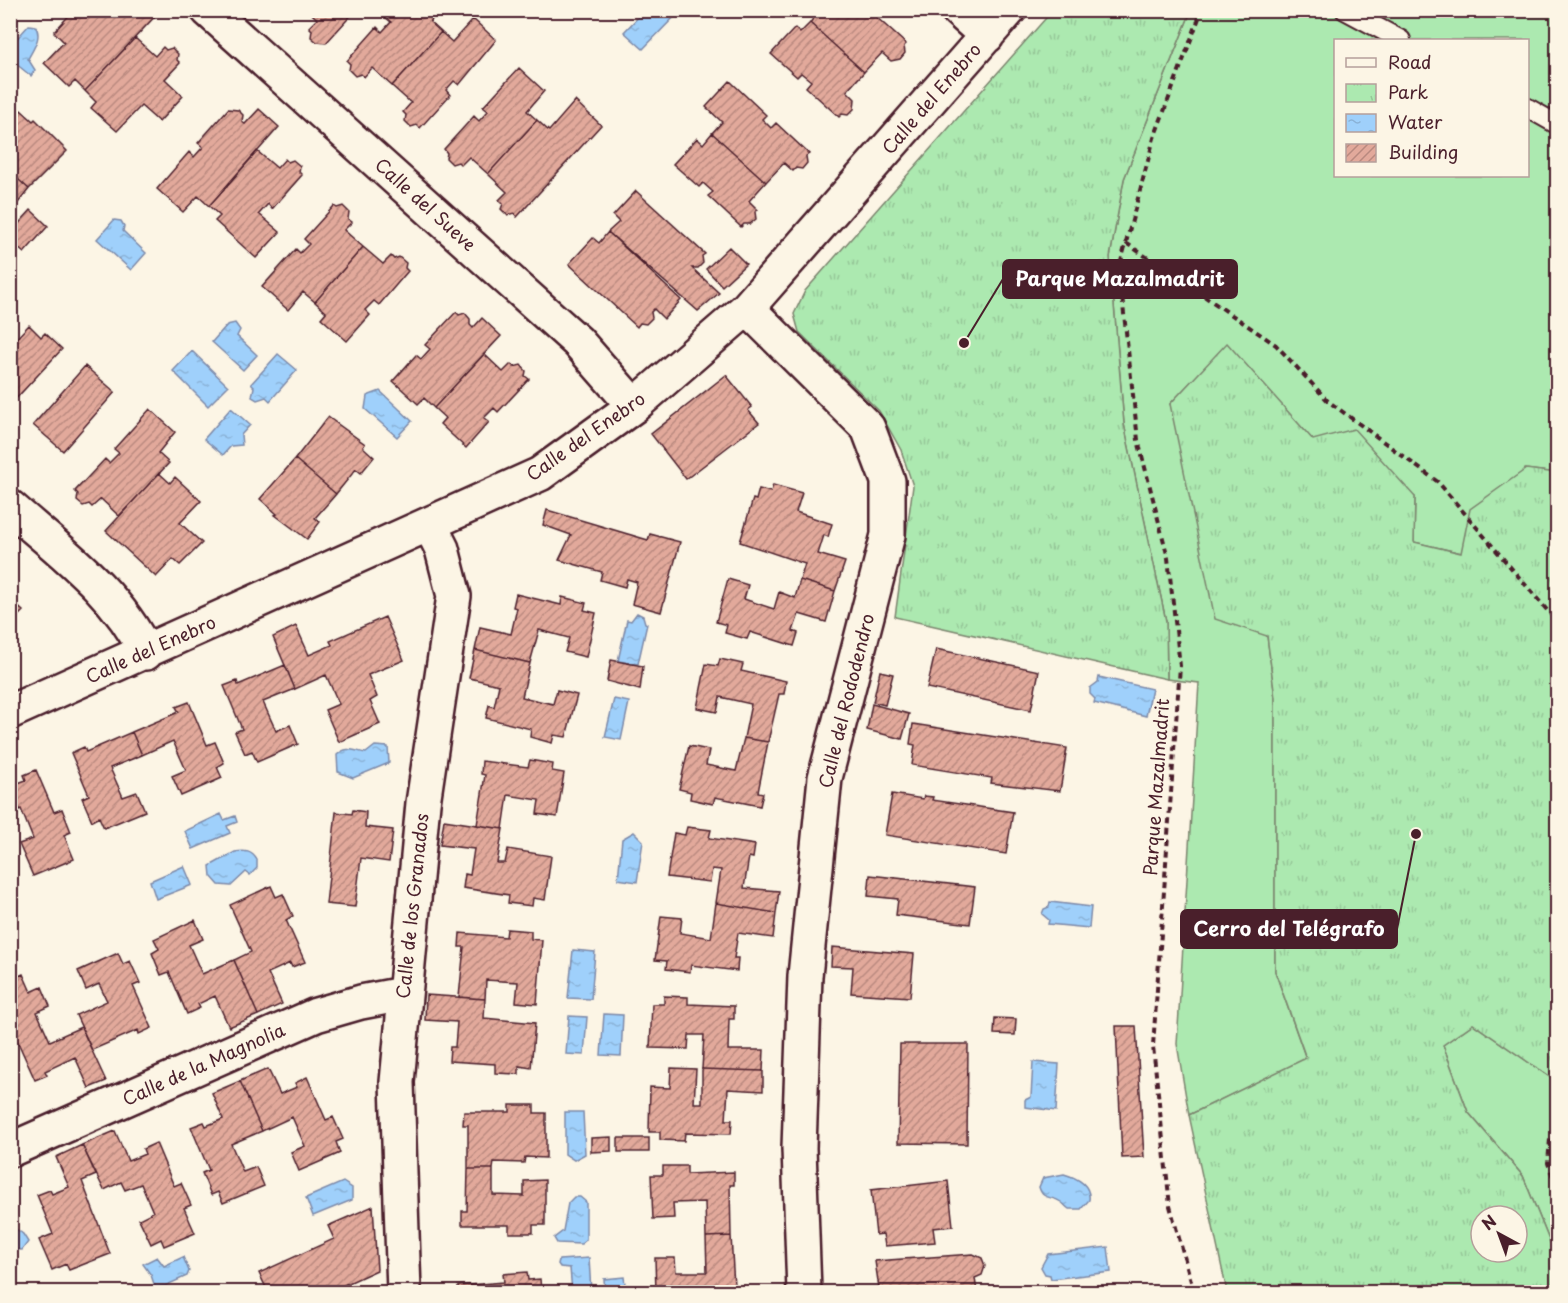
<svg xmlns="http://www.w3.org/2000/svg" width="1568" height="1303" viewBox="0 0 1568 1303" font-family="'Playpen Sans',sans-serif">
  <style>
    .green { fill: #ace9b0; stroke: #7b846e; stroke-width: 1.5; fill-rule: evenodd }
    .park { fill: url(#park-tufts); stroke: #7b846e; stroke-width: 1.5; fill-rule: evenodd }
    .water { fill: url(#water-ripples); stroke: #7d89a8; stroke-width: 1.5 }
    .building { fill: url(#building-hatch); stroke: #4a1f2b; stroke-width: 1.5 }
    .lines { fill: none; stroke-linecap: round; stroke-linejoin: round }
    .lane-casing { stroke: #4a1f2b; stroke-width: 22 }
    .street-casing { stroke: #4a1f2b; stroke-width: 38 }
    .path { stroke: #4a1f2b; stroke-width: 4; stroke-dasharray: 6 4.5; stroke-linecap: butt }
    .lane { stroke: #fcf5e5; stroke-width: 18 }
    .street { stroke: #fcf5e5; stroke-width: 33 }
    .labels { text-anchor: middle; stroke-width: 5; stroke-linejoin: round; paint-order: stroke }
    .street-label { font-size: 18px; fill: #4a1f2b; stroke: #fcf5e5 }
    .leader { fill: none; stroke: #4a1f2b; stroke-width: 2 }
    .callout-dot { fill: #4a1f2b; stroke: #fcf5e5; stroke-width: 2 }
    .callout { fill: #4a1f2b; stroke: #4a1f2b; stroke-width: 2 }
    .callout-label { font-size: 20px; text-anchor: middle; font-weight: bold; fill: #fff }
  </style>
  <defs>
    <pattern id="park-tufts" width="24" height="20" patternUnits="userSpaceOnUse" patternTransform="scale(1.5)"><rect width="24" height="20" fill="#ace9b0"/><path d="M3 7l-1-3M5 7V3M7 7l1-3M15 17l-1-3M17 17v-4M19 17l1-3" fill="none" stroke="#96c798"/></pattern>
    <pattern id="water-ripples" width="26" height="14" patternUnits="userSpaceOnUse" patternTransform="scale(1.5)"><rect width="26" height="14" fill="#9fd0fb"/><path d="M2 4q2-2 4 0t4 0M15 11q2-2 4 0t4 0" fill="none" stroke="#8ab2d7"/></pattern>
    <pattern id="building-hatch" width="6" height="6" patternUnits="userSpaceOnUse" patternTransform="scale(1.5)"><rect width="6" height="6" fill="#e2a99b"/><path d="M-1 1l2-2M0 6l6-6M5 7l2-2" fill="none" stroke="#b9897f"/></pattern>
  </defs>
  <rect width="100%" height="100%" fill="#fcf5e5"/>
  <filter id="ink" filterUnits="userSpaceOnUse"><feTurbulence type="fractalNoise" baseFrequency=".0167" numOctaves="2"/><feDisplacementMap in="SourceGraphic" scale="12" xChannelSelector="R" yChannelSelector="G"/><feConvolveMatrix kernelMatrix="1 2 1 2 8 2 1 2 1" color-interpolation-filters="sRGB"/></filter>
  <g filter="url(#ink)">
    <path class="green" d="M1191,11H1557V473L1525,469L1462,553L1414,542L1415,497L1313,440L1227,344L1170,404L1267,636L1275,698V971L1306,1059L1189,1115L1177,1044L1199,683L1167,679L1166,621L1124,424L1110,257L1124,179ZM1336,40H1528V176H1336Z
      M1473,1024L1557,1082V1260L1523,1176L1468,1112L1443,1045Z"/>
    <path class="park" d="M1053,10L1191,11L1124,179L1110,257L1124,424L1166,621L1167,679L895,617L913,486L901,450L879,411L799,332L794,314L805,291Z
      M1227,343L1313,440L1354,429L1415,497L1414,542L1461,553L1470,509L1526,469L1557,473V1082L1473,1024L1443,1045L1468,1112L1523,1176L1557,1260V1292H1227L1189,1115L1306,1058L1275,971V698L1267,636L1215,619L1170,404ZM1481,1216H1517V1252H1481Z"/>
    <path class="water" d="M644,11H669L675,16L643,49L624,32Z
      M29,25L35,26C43,36 33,49 28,59L35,70L31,76L10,59L11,45Z
      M114,220L121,221L124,226L123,231L146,253L131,270L97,239Z
      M235,323L240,330L237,336L257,355L243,370L212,342L227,325Z
      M192,351L228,386L208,406L173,371Z
      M278,354L297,370L270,401L266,397L257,400L252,397L254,387L251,384Z
      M380,391L412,421L397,437L365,409L367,396Z
      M231,408L250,425L241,435L242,445L231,446L223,455L204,439Z
      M637,613L643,616L645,623L647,624L638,664L618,661L627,620L631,621Z
      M1099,677L1152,689L1146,716L1094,703L1095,699L1090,694V688L1098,682Z
      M614,699L629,702L621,740L605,737Z
      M375,746L388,747L389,763L353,778L338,772L337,755C347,745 354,751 366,753Z
      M221,814L224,820L235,816L237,822L227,826L230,833L193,849L185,831Z
      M634,832L643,841L637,882L618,879L622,839Z
      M235,852C245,850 252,851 257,860V868L250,875L246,872L231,886L219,885L211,876L210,866Z
      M184,866L192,885L156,899L150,881Z
      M1050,902L1091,907L1089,928L1048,924L1049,920L1042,914L1044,909L1049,907Z
      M573,950L595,952L591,999L568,998Z
      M604,1014L623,1015L621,1056L601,1055Z
      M569,1016L587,1017L584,1055L566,1054Z
      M1033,1062L1059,1064L1056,1111L1025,1107V1100L1031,1097Z
      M583,1112L585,1154L574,1160L565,1154V1112Z
      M1064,1174C1078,1178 1091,1185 1089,1200L1081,1209H1069C1066,1207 1064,1204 1061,1202C1051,1195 1043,1201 1039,1187L1043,1178Z
      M343,1182L352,1188V1200L313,1216L306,1198Z
      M574,1197H580L586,1202V1240L581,1244L557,1243L554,1238L563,1231L568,1203Z
      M11,1208L14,1213L13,1227L23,1234L28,1242L22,1250L11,1249Z
      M1108,1247L1111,1272L1051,1279L1050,1275L1045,1274L1041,1267L1048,1254Z
      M157,1257L164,1266L183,1257L189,1271L187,1276L156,1290L151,1275L143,1264Z
      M589,1258L591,1292H572L570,1268L560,1267L558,1264L559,1260Z
      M624,1277L626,1292H605L604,1279Z"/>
    <path class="building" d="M74,10H82L88,16L93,10H161L85,91L75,81L69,87L44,63L64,42L54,32Z
      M308,10H356L326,43L317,42L311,37L312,30L309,27L317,19Z
      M393,10H440L430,22L441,32L392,86L372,68L364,77L361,74L355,76L349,70L350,64L347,61L377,27L382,32L391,22L386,18Z
      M819,10H861L869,18L873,14L906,44L904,46L905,53L900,59L891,61L882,53L864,72L810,23Z
      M473,19L496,40L459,85L454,81L446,90L450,95L420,128L417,125L411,127L405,121L406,115L403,112L411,103L392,86L441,32L452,42Z
      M810,23L864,72L847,91L855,99L854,109L848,115L842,114L839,117L806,87L811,81L801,73L797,77L771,54L795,28L800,33Z
      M135,38L155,56L163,47L166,50L172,48L178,54L177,60L180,63L165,79L183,96L159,122L141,106L117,131L91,108L96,102L85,91Z
      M519,68L544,91L527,111L537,120L488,174L469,157L461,165L458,162L452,164L446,158L447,153L444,149L474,116L479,121L488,111L483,107Z
      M730,81L766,115L762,119L771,128L776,123L809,154L806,156L807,163L802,169L796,168L793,171L784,163L766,182L712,133L722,122L706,107Z
      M575,101L601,125L517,217L514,213L507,215L501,209L503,204L499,200L507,192L488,174L537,120L549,131Z
      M228,109L238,110L243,115L242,122L245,124L259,109L279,127L209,206L198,196L183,212L157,189L189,152L194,157L203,147L198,143Z
      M21,110L33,121L35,119L67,151L29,189L10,172V122Z
      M712,133L766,182L749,201L758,210L755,212L756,219L750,224H744L741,227L708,196L713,192L703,183L699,187L673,164L697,138L703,144Z
      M257,151L277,168L285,159L288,162L293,160L300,166L299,172L302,175L272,209L268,204L259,214L280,232L256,258L215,221L220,216L209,206Z
      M10,172L29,189L10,213Z
      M636,191L705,254L702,256L703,263L698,268H692L719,293L698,311L608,232L619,222L613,216Z
      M334,206L337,208L343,206L349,212L348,219L352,222L344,230L363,247L315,302L303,292L288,310L262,287L296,249L300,253L309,244L304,239Z
      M31,210L48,226L24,253L10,241V233Z
      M608,232L681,300L664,319L654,309L651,312L652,318L646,324L640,323L637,327L569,264L593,238L599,243Z
      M363,247L383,264L391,256L394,259L399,257L406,263L405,268L408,271L379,305L374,301L365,310L370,315L347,341L321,318L326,312L315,302Z
      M729,247L746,264L722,286L706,269Z
      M456,312L459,315L465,313L470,319V325L473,328L482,318L501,336L434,408L424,398L418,404L393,381L416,355L421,359L430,349L425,345Z
      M29,325L41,337L45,333L62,349L10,405V345Z
      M484,354L503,372L511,364L514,367L521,365L526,371L525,376L529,379L498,412L494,408L484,418L489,422L466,448L440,424L445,418L434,408Z
      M85,366L115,392L63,451L33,425Z
      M726,375L752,407L748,410L759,423L686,479L651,434Z
      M150,409L175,432L158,453L169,463L119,516L101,499L92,507L89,504L83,506L77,501L78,494L75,491L105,459L109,463L119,453L114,449Z
      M328,417L365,444L363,447L374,457L361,473L356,469L336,494L295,459Z
      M295,459L336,494L315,518L320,522L307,539L275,515L277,514L260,499Z
      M159,473L170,483L175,477L201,501L180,523L202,543L180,565L173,559L156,577L106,531Z
      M773,485L802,493L796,512L832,524L828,537L824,535L818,554L845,562L835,591L800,580L805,564L740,542L753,499L756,500L759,489L771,492Z
      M547,510L648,540L650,534L680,542L661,612L632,604L637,582L627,579L625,587L600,580L602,572L559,560L571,535L543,525Z
      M728,579L748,585L744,599L774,609L779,592L795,598L800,580L835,591L826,622L799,614L793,631L798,633L794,646L750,632L747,639L725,633L727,625L716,622Z
      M516,594L561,605L562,597L586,603L584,610L596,613L586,657L565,652L569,638L539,630L530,663L475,650L480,627L511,634L517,608L513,607Z
      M13,602L23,611L10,624V604Z
      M385,617L404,660L368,675L377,697L370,701L380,724L339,742L325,710L339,704L326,675L295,689L273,637L296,626L309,655L332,645L330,641Z
      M936,649L1039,671L1031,710L927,688Z
      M475,650L530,663L522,697L553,704L557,690L577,695L566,737L554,735L552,743L530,737L531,729L486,718L489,705L494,707L499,685L469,678Z
      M720,659L743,664L741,671L786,681L784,694H779L768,742L744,738L751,704L720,697L717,712L697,708L706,664L718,666Z
      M611,660L643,666L640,690L607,681Z
      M285,665L295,689L263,702L276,731L290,725L298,744L257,762L252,751L245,754L235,732L242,729L224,686L237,681L238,685Z
      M880,671L893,674L885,705L873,702Z
      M189,702L207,745L215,742L224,763L217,767L222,778L181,796L172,776L186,770L173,741L142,755L132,732L179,712L176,707Z
      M872,704L909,714L902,739L867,730Z
      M913,724L1067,748L1060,791L991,783L992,778L912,765L915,745L910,744Z
      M132,732L142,755L110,768L123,797L137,792L145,811L104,828L99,817L92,821L82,798L89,795L71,753L84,747L86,752Z
      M744,738L768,742L758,792L763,793L760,806L715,797L713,804L690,799L691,792L679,789L689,746L709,750L706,765L736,771Z
      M530,760L553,764L552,771L564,773L557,817L537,814L539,800L508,795L503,829L477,825L485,775L481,774L482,761L528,767Z
      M36,770L54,812L62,809L71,832L64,835L74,859L33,876L19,844L33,839L21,809L10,814V786L26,780L24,775Z
      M892,794L923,799L924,796L933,797L932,800L1013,812L1006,854L885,835Z
      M353,810L366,812L365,827L393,830L389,862L361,858L355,907L326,904L336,812L352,814Z
      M444,820L503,829L497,863H505L508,849L551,856L545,900L533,898L532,906L508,903L509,895L463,888L465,874L470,875L474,849L440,845Z
      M687,827L711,830L709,838L755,845L753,858L749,857L744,888L779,891L776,913L716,903L721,870L712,869L710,882L667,877L674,833L685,835Z
      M870,875L975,887L970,924L896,915L898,899L868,896Z
      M271,886L276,897L283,894L293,916L286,920L305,962L292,967L290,963L268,973L282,1004L258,1015L234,960L251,952L230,905Z
      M716,903L776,913L773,938L738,933L734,958H738L737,971L691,965L690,972L666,969L667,961L655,960L661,916L682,918L680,933L711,938Z
      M195,920L203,939L189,945L202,974L234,960L258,1015L229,1027L215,996L198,1004L200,1008L187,1014L169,972L161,975L152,953L159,949L154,939Z
      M507,929L531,931V939L542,940L537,1004L516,1002L518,982L486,980L485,999L459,997L464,947H459L460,933L506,937Z
      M832,947L914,954L910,997L851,993L853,967L831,966Z
      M118,953L123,964L130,961L140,983L133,986L152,1028L139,1034L138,1030L92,1050L76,1015L107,1001L99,984L86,990L78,971Z
      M23,974L31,992L42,987L50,1006L37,1012L50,1041L81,1027L106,1081L89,1088L75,1057L45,1071L47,1075L35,1080L16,1038L10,1041V980Z
      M426,995L485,999L484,1018L535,1023L531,1068L519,1066V1074L495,1073V1064L449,1061L450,1047H455L457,1022L425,1020Z
      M664,996L688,997V1004L734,1006V1019H729L728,1050H764L763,1071L702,1069L704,1035H689L688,1049L650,1048L652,1004H664Z
      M995,1018L1016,1019L1015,1035L994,1034Z
      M1116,1026H1136L1144,1157L1122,1158Z
      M900,1044H968L967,1144L898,1143Z
      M671,1068L696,1069L694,1103H702V1069L763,1071V1091L728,1089L726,1120H732L731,1134L685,1133L684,1141L660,1140V1132H649L650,1087L670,1088Z
      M268,1069L280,1094L297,1087L295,1083L307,1077L326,1120L333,1117L343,1139L336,1142L340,1153L299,1171L291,1152L305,1146L292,1117L262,1131L240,1081Z
      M240,1081L262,1131L231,1144L243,1172L256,1167L264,1186L223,1203L218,1192L211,1195L202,1173L209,1170L191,1127L204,1122L206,1126L223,1119L212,1093Z
      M510,1105H534V1113H546V1158L525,1157L524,1163L494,1162L493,1169H468V1125H463L464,1112H510Z
      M115,1131L128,1161L145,1154L143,1149L156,1143L174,1186L181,1183L191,1205L184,1208L195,1233L164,1246L161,1239L151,1244L139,1219L153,1212L141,1184L125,1190L121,1182L104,1190L82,1145Z
      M611,1137V1151L591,1152V1138Z
      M618,1138H649V1152H618Z
      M82,1145L96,1175L82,1181L110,1254L69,1270L66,1264L52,1270L39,1240L53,1234L37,1195L50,1190L52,1194L69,1187L56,1157Z
      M663,1166H687V1174L734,1172V1185H730L731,1236L706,1237L705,1202L673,1203L674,1218L653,1219L651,1175H663Z
      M468,1169H493V1195L524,1196V1181L545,1180V1225H533V1233H509V1225H462V1211H467Z
      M948,1181L953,1226L933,1228L935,1242L885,1246L883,1234L876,1235L871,1190Z
      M373,1206L377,1270L329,1292H268L259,1273L334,1239L328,1226Z
      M731,1236L734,1286H738V1292H656L655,1258H675L676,1272H707L706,1237Z
      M973,1254L982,1258L985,1266L982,1275L975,1278L977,1292H874L879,1288L875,1261Z
      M527,1272L528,1280L540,1279L541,1292H458V1286L504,1282L503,1274Z"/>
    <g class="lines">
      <defs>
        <path id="lane" d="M1345,10L1401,40
          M1528,108L1558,125"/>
        <path id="street" d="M208,10L578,342L634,406
          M958,10L987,36
          M747,308L868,428L888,481V535L825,778L805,976L799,1148L804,1292
          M10,507C60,551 117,592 146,653
          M10,712L540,474L634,406L747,308L1009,10
          M10,1150L316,1015L361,1002L403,994
          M404,1292L397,1082L423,803L454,596L442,549L430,525"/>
      </defs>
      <use href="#lane" class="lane-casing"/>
      <use href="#street" class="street-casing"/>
      <path class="path" d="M1126,243L1276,345L1328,401L1438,482L1558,623
        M1558,1133L1550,1139L1548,1163L1558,1191
        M1194,1292L1170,1206L1153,1046L1180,666L1168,558L1138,440L1119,269L1154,138L1202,10"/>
      <use href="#lane" class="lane"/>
      <use href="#street" class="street"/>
    </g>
  </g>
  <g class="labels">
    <g class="street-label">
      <text transform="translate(932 99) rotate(-49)" y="6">Calle del Enebro</text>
      <text transform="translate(425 205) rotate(42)" y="6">Calle del Sueve</text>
      <text transform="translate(586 437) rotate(-35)" y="6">Calle del Enebro</text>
      <text transform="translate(151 650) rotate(-24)" y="6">Calle del Enebro</text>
      <text transform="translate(847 701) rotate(-76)" y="6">Calle del Rododendro</text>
      <text transform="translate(1157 787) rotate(-86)" y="6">Parque Mazalmadrit</text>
      <text transform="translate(413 906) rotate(-84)" y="6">Calle de los Granados</text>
      <text transform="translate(204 1065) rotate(-24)" y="6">Calle de la Magnolia</text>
    </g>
  </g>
  <path class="leader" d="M964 343L1003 279M1416 834L1397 929"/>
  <g class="callout-dot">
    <circle cx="964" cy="343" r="6"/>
    <circle cx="1416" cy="834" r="6"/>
  </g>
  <g class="callout">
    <rect x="1003" y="260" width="234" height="38" rx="6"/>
    <rect x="1181" y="910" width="216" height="38" rx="6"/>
  </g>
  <g class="callout-label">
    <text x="1120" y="286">Parque Mazalmadrit</text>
    <text x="1289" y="936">Cerro del Telégrafo</text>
  </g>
  <rect width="1568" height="1303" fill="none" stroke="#fcf5e5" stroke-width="36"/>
  <rect x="18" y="18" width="1532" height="1267" fill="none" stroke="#4a1f2b" stroke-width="2" filter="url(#ink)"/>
  <rect x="1334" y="39" width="195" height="138" fill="#fcf5e5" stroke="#b59f9b" stroke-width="1.5"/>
  <rect x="1346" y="58" width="30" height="9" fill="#fcf5e5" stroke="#b59f9b" stroke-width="1.5"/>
  <text x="1388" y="69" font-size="18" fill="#4a1f2b">Road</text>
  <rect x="1346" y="84" width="30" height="18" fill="url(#park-tufts)" stroke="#b59f9b" stroke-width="1.5"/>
  <text x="1388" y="99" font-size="18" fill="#4a1f2b">Park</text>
  <rect x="1346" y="114" width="30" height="18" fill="url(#water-ripples)" stroke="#b59f9b" stroke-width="1.5"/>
  <text x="1388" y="129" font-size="18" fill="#4a1f2b">Water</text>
  <rect x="1346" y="144" width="30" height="18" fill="url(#building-hatch)" stroke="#b59f9b" stroke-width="1.5"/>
  <text x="1388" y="159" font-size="18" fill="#4a1f2b">Building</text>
  <g transform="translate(1499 1234) rotate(319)"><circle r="28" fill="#fcf5e5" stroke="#b59f9b" stroke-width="1.5"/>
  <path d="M0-4.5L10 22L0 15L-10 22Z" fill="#4a1f2b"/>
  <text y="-9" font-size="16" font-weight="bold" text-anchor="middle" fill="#4a1f2b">N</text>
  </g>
</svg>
